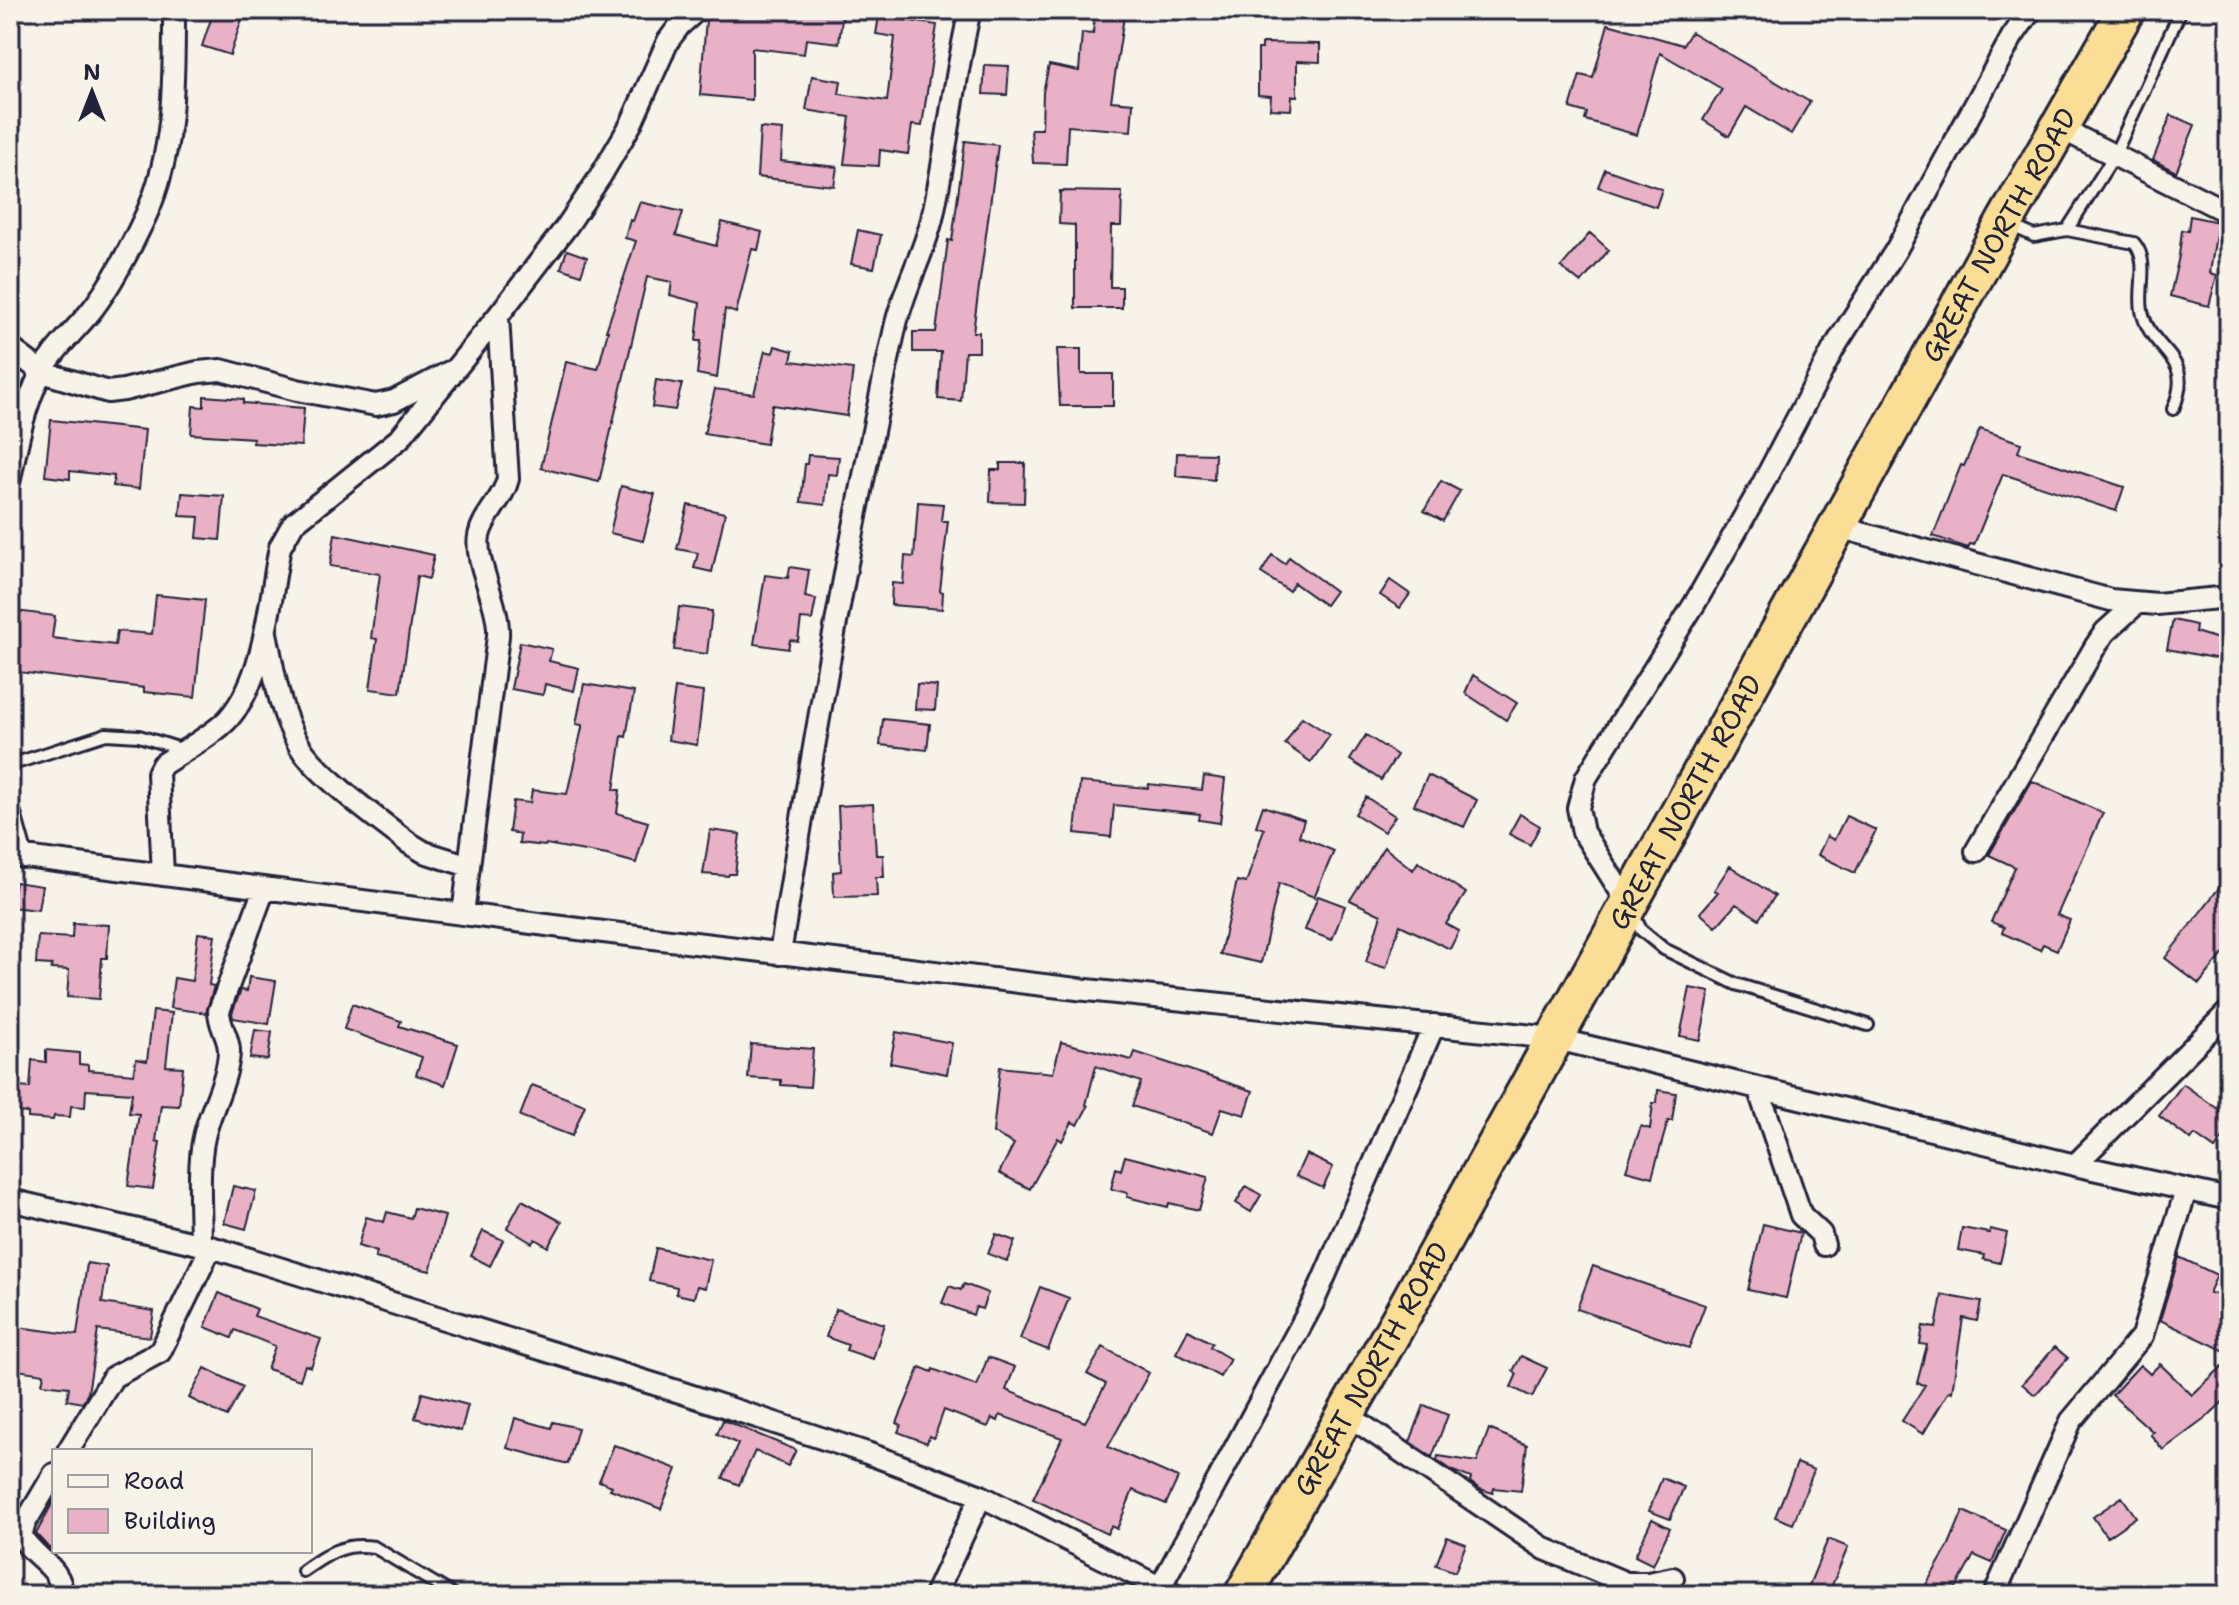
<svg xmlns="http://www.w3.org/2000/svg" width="2239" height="1605" viewBox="0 0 2239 1605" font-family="'Shantell Sans',sans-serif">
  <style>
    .building { fill: #e8b1c6; stroke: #22223b; stroke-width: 2 }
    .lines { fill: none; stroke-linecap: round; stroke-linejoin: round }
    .lane-casing { stroke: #22223b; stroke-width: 16 }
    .street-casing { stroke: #22223b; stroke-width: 26 }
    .highway-casing { stroke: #22223b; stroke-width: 42 }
    .lane { stroke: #f7f3e8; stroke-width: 10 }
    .street { stroke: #f7f3e8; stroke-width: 20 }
    .highway { stroke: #fbde96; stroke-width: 36 }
    .labels { text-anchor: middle; stroke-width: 7; stroke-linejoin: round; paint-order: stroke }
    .street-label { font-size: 28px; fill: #22223b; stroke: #f7f3e8 }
  </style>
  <rect width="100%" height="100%" fill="#f7f3e8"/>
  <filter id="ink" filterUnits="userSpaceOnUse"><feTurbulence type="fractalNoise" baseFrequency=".0125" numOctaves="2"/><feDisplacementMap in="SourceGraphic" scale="16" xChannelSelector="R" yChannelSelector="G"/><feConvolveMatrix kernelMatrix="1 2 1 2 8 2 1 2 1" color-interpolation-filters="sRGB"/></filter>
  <g filter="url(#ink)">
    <path class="building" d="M214,10L242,19L230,55L202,46Z
      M727,10H843L839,43L806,39L804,54L752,48V100L700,95L706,19L727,18Z
      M1095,10H1125L1111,101L1133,103L1131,131L1068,126L1066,164L1033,163L1031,129H1042L1043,92L1049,65L1079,71L1082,33L1093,34Z
      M879,16L937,25L922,126L912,125L908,154L880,150L879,166L844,164L850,117L806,110L812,76L841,81L839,94L887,101L895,37L876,34Z
      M1608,24L1683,45L1691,32L1810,102L1791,134L1746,107L1729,136L1703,120L1722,89L1660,53L1637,135L1585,120L1587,113L1570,108L1580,75L1593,78Z
      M1262,43L1320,44V62L1297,61V96H1292L1291,110L1270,109L1271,96L1258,95V49H1262Z
      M985,65L1009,66L1007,95L983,94Z
      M2171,115L2195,125L2176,172L2153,160Z
      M760,128L783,130L781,161L837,167L834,186L757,177Z
      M965,141L998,145L973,332H979V352H965L961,401L938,399L941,352H913V332H936L948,240L952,241Z
      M1605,169L1662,189L1656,207L1598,187Z
      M1060,191L1122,192L1121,226H1111L1110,287H1122V308H1075V225L1059,224Z
      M640,202L683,212L676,235L716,246L722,222L762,232L758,250L752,249L736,313L725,309L717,378L697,374L701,341H696L700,303L670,295L672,282L647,277L599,482L541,468L566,362L598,369L608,331H606L636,241L625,238L630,220L633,221Z
      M2190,216L2218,222L2210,273L2217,275L2209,306L2170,296L2179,256L2182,230L2188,231Z
      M858,230L881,235L874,268L851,264Z
      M1590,233L1609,250L1581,283L1561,267Z
      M567,250L587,257L581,275L561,268Z
      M775,346L793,351L791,361L853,369L847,416L772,405L766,444L704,434L715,389L754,394L765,351L773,353Z
      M1057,349H1081V374H1113V406H1060Z
      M656,380L682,384L675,410L652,407Z
      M204,396L243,399V403L304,408L301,446L253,443L254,438L191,434L193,406L204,407Z
      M51,420L145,430L139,489L113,486L114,476L70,471V479L45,476Z
      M1980,429L2021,443L2018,452L2124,487L2116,511L2003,474L1974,545L1970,544L1968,548L1933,536L1961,465L1964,466Z
      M1177,453L1215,454L1214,480L1176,476Z
      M808,455L839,457L837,475L828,474L825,505L801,502L805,464H807Z
      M1000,463H1025L1024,503L990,502L991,470H1000Z
      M1441,481L1460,491L1443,521L1424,511Z
      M621,486L655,494L643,541L610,533Z
      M182,493L224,496L220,540L197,538L199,517L180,516Z
      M918,502L943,504L941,521H948L940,591L943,592L942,609L891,605L892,583L903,584L905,556L914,557Z
      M688,505L725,513L712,572L694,568L698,553L677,549Z
      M335,534L434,555L429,579L417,576L400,693L370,689L377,639L371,638L380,574L330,566Z
      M1272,555L1285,564L1289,557L1335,591L1325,605L1294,583L1289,591L1261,573Z
      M790,567L809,570L805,597L816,599L812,620L801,619L798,641L790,640L788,649L754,644L765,575L788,578Z
      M1390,580L1410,594L1400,608L1380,595Z
      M156,595L205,600L195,697L144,692V688L10,671L17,611L55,616L52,638L115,645L117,631L152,634Z
      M679,607L712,611L707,654L674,650Z
      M2173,620L2196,625L2195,632L2225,641L2219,659L2167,649Z
      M520,642L552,649L549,661L579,668L574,691L545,684L543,695L511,689Z
      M1473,675L1517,703L1506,720L1465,693Z
      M584,684L634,692L626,737L622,736L614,790H620L617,813L648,822L636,863L607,855L546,844L545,846L519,843L520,834L509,832L513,801L530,803L532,790L567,794L582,728V725L576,724Z
      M917,684L937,686L935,710L915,709Z
      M675,688L703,692L697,745L668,740Z
      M1302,717L1330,735L1311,762L1285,744Z
      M883,719L930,724L927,750L880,745Z
      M1366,735L1397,755L1381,780L1350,760Z
      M1428,775L1477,800L1464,827L1414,805Z
      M1204,776L1225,779L1220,823L1199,820L1200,814L1114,805L1111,837L1075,833L1080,782L1148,788L1149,784L1202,790Z
      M2032,781L2103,813L2057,915L2070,920L2057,950L2043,944L2040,950L2002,933L2004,927L1991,922L2015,867L1989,855Z
      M1366,797L1395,816L1384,832L1355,814Z
      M873,804L876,855H883L884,877H876L877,896L834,897L833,872L841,871L838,806Z
      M1263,806L1304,820L1299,836L1334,851L1314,897L1279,883L1261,963L1220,954L1237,881L1246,883L1264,829L1256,826Z
      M1520,814L1540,826L1530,845L1509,834Z
      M1846,816L1876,830L1855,873L1818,855L1827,836L1834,840Z
      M710,830L740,834L735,874H729L728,876L703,874Z
      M1384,847L1413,870L1418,862L1466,893L1446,924L1459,931L1450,949L1400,925L1386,968L1366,962L1381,915L1350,900Z
      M1730,866L1775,896L1759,919L1736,904L1716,927L1700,913L1718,892L1714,890Z
      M2229,875V947L2199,984L2165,958Z
      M15,882L42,886L38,910L11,907Z
      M1318,896L1345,906L1332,940L1305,930Z
      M73,923L109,925L107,958H102L99,999L67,997L69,970L51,969L52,965L36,964L38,936L72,938Z
      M198,933L215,935L209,985L214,986L206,1013L170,1008L174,978L192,981Z
      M249,977L276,981L269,1024L233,1018L232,1013L241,990L247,991Z
      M1690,988L1710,992L1700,1040L1680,1036Z
      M352,1004L401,1021L399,1026L458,1044L445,1085L416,1075L422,1057L344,1029Z
      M153,1011L172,1013L166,1066L183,1067L179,1106L161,1105L156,1141L160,1142L153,1189L128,1186L139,1114L129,1113L132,1093L86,1090L85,1107L71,1106L70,1117L54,1116L53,1120L28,1118V1113L17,1112L19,1087L30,1088L32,1060L46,1062V1050L79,1053V1064L88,1065V1070L134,1074L136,1059L147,1061Z
      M255,1030L272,1032L268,1060L250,1058Z
      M896,1032L952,1043L947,1074L890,1063Z
      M1061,1042L1132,1060L1135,1052L1253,1091L1245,1115L1222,1108L1213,1133L1132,1106L1141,1082L1096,1066L1086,1105L1088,1106L1078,1125L1072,1122L1062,1141L1058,1138L1030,1189L999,1173L1014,1144L993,1133L1000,1067L1053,1073Z
      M751,1044L813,1049L810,1087L781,1085V1080L748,1078Z
      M2183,1084L2229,1117V1130L2215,1149L2195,1135L2191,1140L2159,1116Z
      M532,1085L585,1105L572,1136L520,1116Z
      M1658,1090L1676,1093L1672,1121H1668L1652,1177L1626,1170L1641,1126L1650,1129L1653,1103H1657Z
      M1306,1154L1333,1167L1323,1188L1296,1176Z
      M1125,1156L1208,1177L1199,1210L1169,1203L1168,1207L1127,1197L1128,1193L1111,1189L1116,1168L1121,1170Z
      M233,1186L256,1191L246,1229L224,1223Z
      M1246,1186L1261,1195L1251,1212L1236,1203Z
      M522,1200L562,1222L548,1247L535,1239L532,1243L507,1228Z
      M414,1208L445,1216L430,1271L375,1258L377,1252L358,1246L366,1217L384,1222L387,1212L411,1218Z
      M1763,1224L1801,1233L1786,1298L1748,1290Z
      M1962,1228L1989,1233L1990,1229L2007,1233L2000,1263L1983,1259L1984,1255L1958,1250Z
      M483,1231L503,1240L490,1266L471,1256Z
      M996,1234L1015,1241L1007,1261L988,1254Z
      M656,1248L711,1260L705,1288L697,1286L694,1298L676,1294L677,1287L649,1281Z
      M2179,1257L2217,1275L2209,1293L2229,1295V1353L2160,1320Z
      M87,1263L107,1266L102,1303L154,1311L150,1337L98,1330L88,1393L82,1403L67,1400L69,1387L42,1384L44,1374L10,1369V1326L77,1335Z
      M1593,1266L1705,1305L1689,1348L1577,1309Z
      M964,1284L988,1293L982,1309L976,1307L973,1315L942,1303L949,1286L961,1290Z
      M1040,1287L1069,1298L1048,1350L1020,1339Z
      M219,1293L257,1309L254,1316L321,1339L311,1367L305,1365L300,1380L267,1369L275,1346L235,1330L232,1338L205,1327Z
      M1942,1295L1981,1302L1977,1321L1963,1318L1952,1392L1949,1391L1923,1434L1902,1421L1925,1385L1917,1383L1927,1345L1920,1344L1923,1326L1936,1328Z
      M836,1309L884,1324L873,1359L846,1350L848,1345L826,1337Z
      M1188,1330L1212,1343L1210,1347L1230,1359L1220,1377L1176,1353Z
      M1103,1347L1149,1373L1108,1447L1178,1478L1166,1504L1133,1490L1117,1529L1111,1526L1107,1534L1033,1499L1062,1438L1000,1415L998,1421L992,1418L988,1427L944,1410L934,1438L929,1436L927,1443L898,1432L901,1425L897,1423L920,1367L932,1372L933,1369L977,1386L988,1357L1015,1367L1006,1390L1085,1422L1106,1384L1087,1374Z
      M2055,1347L2068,1358L2035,1395L2022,1384Z
      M1521,1356L1547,1368L1532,1397L1511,1387L1517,1374L1513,1371Z
      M2229,1360V1396L2206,1418L2163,1450L2150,1434L2153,1432L2112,1395L2140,1365L2150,1374L2160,1364L2192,1395Z
      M205,1368L243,1387L227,1417L189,1398Z
      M422,1393L468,1405L461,1431L415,1418Z
      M1424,1405L1448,1415L1432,1457L1410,1442Z
      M515,1418L551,1428L553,1422L578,1428L568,1464L507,1448Z
      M723,1420L796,1450L788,1466L755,1451L739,1485L723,1478L738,1444L717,1434Z
      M1489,1429L1527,1445L1521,1491L1494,1488L1493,1493L1480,1489L1470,1482L1471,1478L1453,1471L1437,1460L1438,1456L1477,1462Z
      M614,1445L677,1469L661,1509L610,1489L612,1486L599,1481Z
      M1797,1463L1814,1470L1793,1524L1775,1517Z
      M1662,1478L1684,1487L1670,1519L1649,1511Z
      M2122,1497L2136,1517L2107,1537L2093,1517Z
      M54,1500V1549L48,1547L36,1534Z
      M1963,1511L2006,1530L1992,1563L1974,1555L1952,1595H1920L1948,1547Z
      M1652,1519L1670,1528L1653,1565L1635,1556Z
      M1447,1537L1466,1544L1455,1572L1436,1565Z
      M1828,1539L1848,1547L1828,1595H1805Z"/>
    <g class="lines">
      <defs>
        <path id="lane" d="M2010,225L2034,236L2067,230L2134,243C2151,262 2136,292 2143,315C2154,355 2196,356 2173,409
          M2067,230L2114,156L2181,10
          M10,765L106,734L139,736L184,750
          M1633,913L1641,930L1664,949L1736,984L1868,1025
          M303,1571C327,1554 344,1542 374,1547L454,1595"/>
        <path id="street" d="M2060,128L2229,213
          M10,348L42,372L108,392L124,390L198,372L221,370L297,390L376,405L394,401L449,372
          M10,479C17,443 24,406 41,373C54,349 74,332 91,311C113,283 131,247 146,215C175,153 174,77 174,10
          M1838,527L2111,600L2157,604L2229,597
          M266,633C274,671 279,712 299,745C316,774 380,821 409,843L424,852L469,866
          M10,814L22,857
          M1976,851L2095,647L2105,632L2137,603
          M10,855L562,927L1077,989L1553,1038L2075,1165L2229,1199
          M163,875L158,773L162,765C181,752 214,735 229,718C266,675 269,602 280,547L293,524L399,439L498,316L567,226L600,177L631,124L668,41L680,25L697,10
          M1628,903L1583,832L1578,808L1586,778L1695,603L1760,489L1834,348L1896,250L2012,37L2031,10
          M463,914L498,636C500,604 474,563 479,536C483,515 503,500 508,479L498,316
          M780,954C813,745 849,535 895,328C903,290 923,256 932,219C947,150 954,79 970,10
          M1758,1088L1801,1215L1821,1234L1824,1245
          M2075,1165L2229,1011
          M10,1200L211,1247L680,1392L867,1453L981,1496L1175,1595
          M201,1245C201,1213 197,1168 204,1137C210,1109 227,1083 229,1053C230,1038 219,1027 219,1011L264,889
          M1346,1414L1545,1549L1626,1583H1648L1673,1578
          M68,1451L113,1377L160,1352L211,1247
          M54,1474L25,1523L21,1536C34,1559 62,1566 62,1595
          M935,1595L981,1496
          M1156,1595L1313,1303L1434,1025
          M1994,1595L2071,1421L2142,1336L2186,1190"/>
        <g id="highway">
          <path id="s1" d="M1243,1595L1405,1310L2005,222L2126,10"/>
        </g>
      </defs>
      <use href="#lane" class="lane-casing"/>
      <use href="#street" class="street-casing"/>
      <use href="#highway" class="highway-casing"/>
      <use href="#lane" class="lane"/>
      <use href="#street" class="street"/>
      <use href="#highway" class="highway"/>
    </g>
  </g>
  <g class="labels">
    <g class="street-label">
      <text dy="10" stroke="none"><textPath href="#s1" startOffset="1556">GREAT NORTH ROAD</textPath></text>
      <text dy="10" stroke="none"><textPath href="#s1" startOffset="908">GREAT NORTH ROAD</textPath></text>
      <text dy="10" stroke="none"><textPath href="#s1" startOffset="260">GREAT NORTH ROAD</textPath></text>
    </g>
  </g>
  <rect width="2239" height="1605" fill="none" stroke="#f7f3e8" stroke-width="40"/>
  <rect x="20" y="20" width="2199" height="1565" fill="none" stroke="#22223b" stroke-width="3" filter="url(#ink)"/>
  <rect x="52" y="1449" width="260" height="104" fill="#f7f3e8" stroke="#a29fa3" stroke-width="2"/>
  <rect x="68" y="1475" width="40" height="12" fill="#f7f3e8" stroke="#a29fa3" stroke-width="2"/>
  <text x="124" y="1489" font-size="24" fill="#22223b">Road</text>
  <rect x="68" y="1509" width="40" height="24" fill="#e8b1c6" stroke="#a29fa3" stroke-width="2"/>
  <text x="124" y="1529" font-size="24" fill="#22223b">Building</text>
  <g transform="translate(92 92)" stroke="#f7f3e8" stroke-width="6" paint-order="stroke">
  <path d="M0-6L14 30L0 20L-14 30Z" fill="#22223b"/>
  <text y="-12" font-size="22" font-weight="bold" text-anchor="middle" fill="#22223b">N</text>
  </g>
</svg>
